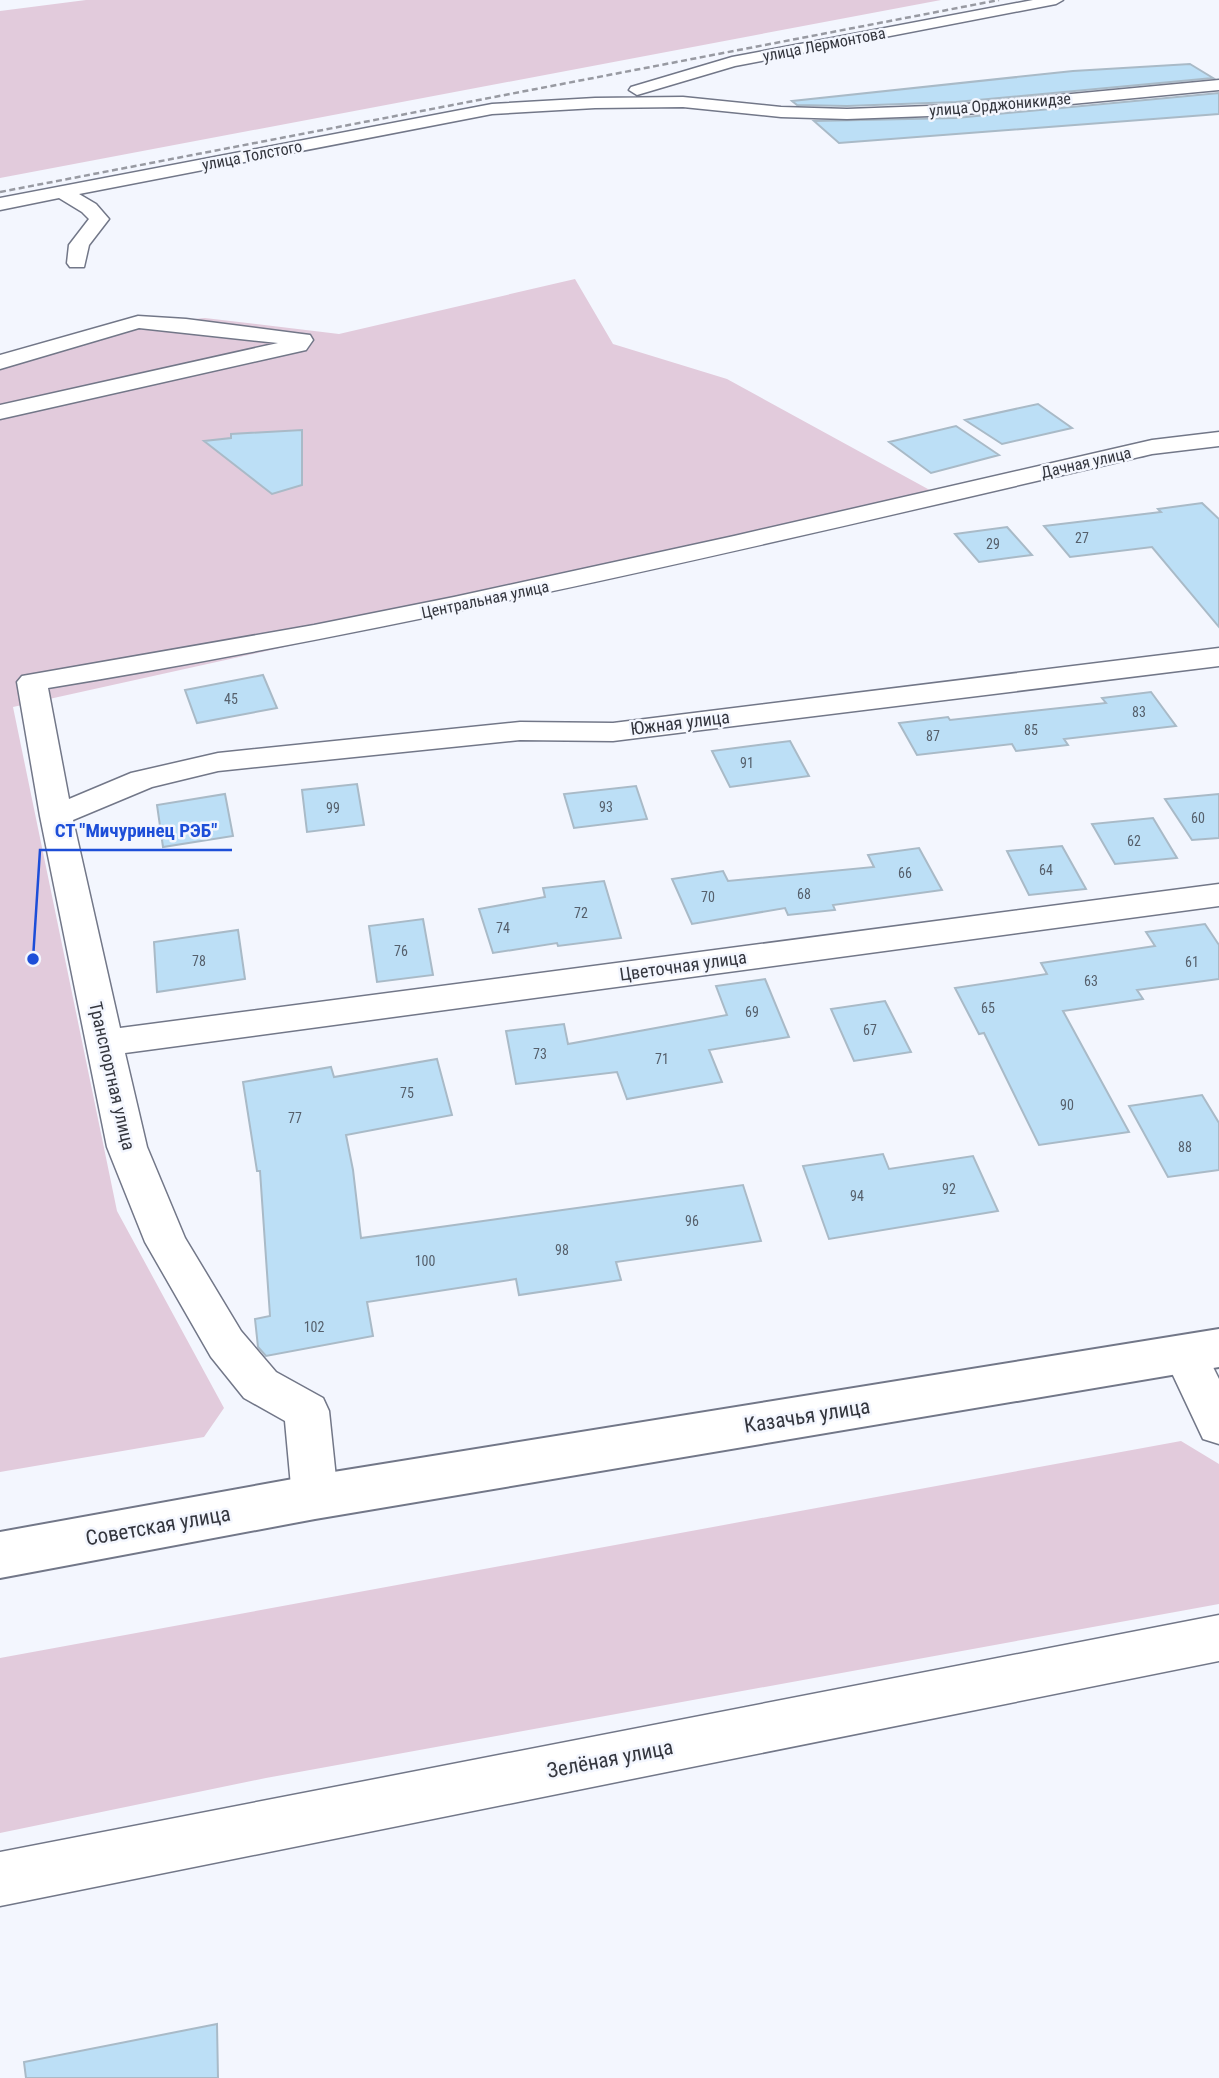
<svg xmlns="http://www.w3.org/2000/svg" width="1219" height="2078" viewBox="0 0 1219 2078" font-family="'Roboto Condensed',sans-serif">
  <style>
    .green { fill: #e2cbdc }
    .building { fill: #bcdff6; stroke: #a9bac7; stroke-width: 2 }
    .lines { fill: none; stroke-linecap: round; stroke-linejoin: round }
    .minor-casing { stroke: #727788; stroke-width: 3 }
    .secondary-casing { stroke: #727788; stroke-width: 4 }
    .minor { fill: #fff; fill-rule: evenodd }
    .secondary { fill: #fff; fill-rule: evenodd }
    .rail { stroke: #989aa2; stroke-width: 2.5; stroke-dasharray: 6 3.5; stroke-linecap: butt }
    .labels { text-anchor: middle; stroke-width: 5; stroke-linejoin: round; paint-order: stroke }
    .number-label { font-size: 14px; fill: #56606c }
    .far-street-label { font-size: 16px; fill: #34363e; stroke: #f3f6fe }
    .street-label { font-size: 18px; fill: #34363e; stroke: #f3f6fe }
    .near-street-label { font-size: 21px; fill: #34363e; stroke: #f3f6fe }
    .leader { fill: none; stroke: #1d4ed8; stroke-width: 2.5 }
    .callout-dot { fill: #1d4ed8; stroke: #f3f6fe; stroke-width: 2.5 }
    .callout-label { font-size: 19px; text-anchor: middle; font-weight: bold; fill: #1d4ed8; stroke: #f3f6fe; stroke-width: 5; stroke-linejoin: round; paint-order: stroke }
  </style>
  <rect width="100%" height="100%" fill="#f3f6fe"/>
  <path class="green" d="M86,0H941L0,178V11Z
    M575,279L613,344L727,379L948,500L13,707L117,1211L224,1408L204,1437L0,1472V369L140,324L205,318L339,334Z
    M1181,1441L1219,1464V1604L266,1778L0,1833V1658Z"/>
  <path class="building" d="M1190,64L1213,78L956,102L847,106L797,105L792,101L1073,71Z
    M1219,93V114L839,143L814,121L956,118Z
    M1038,404L1072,428L1002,444L965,420Z
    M956,426L999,455L931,473L889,442Z
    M302,430V485L272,494L204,441L231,438V434Z
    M1202,503L1219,519V627L1152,547L1070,557L1044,526L1161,512L1158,509Z
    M1007,527L1032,555L979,562L955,534Z
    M263,675L277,708L197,723L185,690Z
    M1151,692L1176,726L1064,739L1068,745L1016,751L1012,744L917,755L899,723L948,717L950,720L1106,703L1102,698Z
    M790,741L809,776L730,787L712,751Z
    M357,784L364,825L307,832L302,790Z
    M636,786L647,819L574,828L564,794Z
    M225,794L233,836L163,847L157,805Z
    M1219,794V838L1192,840L1165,799Z
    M1153,818L1177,858L1115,864L1092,824Z
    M1062,846L1086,889L1029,895L1007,851Z
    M919,848L942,890L833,905L835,910L788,915L785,908L692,924L672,879L723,871L728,881L874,867L868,855Z
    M604,881L621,938L558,946L557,943L493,953L479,909L545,897L543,888Z
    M423,919L433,975L377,982L369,926Z
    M1205,924L1219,945V979L1137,990L1143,999L1063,1011L1129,1132L1039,1145L984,1033L979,1034L955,988L1047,974L1041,963L1155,946L1146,932Z
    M238,930L245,979L157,992L154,942Z
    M765,979L789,1037L709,1050L722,1082L627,1099L617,1072L516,1084L506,1031L564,1024L568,1044L727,1015L716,986Z
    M885,1001L911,1052L854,1061L831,1009Z
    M437,1059L452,1115L346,1135L353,1170L361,1238L743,1185L761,1241L616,1262L621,1280L519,1295L516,1279L367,1302L373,1336L266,1356L258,1347L255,1319L270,1316L260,1171H257L243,1082L331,1067L334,1077Z
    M1202,1095L1219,1123V1170L1168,1177L1129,1106Z
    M883,1154L889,1169L973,1156L998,1211L829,1239L803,1166Z
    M217,2024L218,2078H26L24,2062Z"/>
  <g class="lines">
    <defs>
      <path id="minor" d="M1033,0H1063L1056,4L735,66L637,95L629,90L631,87L732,57Z
        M1219,80V90L956,115L847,119L781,117L683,107L595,108L492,114L79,194L96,204L109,219L89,245L84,267H70L67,263L69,245L89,219L82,212L59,198L0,210V198L492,104L595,98L683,97L781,107L847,109L956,105Z
        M138,316L186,319L302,334L310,335L313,340L306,350L0,419V405L278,343L139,328L0,369V355Z
        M1219,432V446L1152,454C785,540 419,627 48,688L69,799L131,773L218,753L520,722L613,723L1219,648V666L613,741L520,740L218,771L152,787L73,820L120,1028L1219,884V906L125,1053L147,1147L185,1238L241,1331L276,1372L323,1398L329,1411L338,1497L331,1512L315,1518L299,1512L292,1497L285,1421L244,1398L211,1357L145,1242L107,1147L40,816L17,682L22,676L314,625L454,597L734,536L1152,440Z
        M1185,1336L1200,1341L1219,1379V1444L1203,1439L1163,1354L1170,1341Z
        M1219,1615V1661L0,1906V1852Z"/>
      <path id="secondary" d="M1219,1329V1367L315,1519L0,1578V1532L315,1475Z"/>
    </defs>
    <use href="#minor" class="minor-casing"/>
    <use href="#secondary" class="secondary-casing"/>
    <use href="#minor" class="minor"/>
    <use href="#secondary" class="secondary"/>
    <path class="rail" d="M0,192L999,0"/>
  </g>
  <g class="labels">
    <g class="number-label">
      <text x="1082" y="543">27</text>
      <text x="993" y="549">29</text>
      <text x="231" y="704">45</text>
      <text x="1139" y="717">83</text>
      <text x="1031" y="735">85</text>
      <text x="933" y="741">87</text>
      <text x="747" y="768">91</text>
      <text x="606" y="812">93</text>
      <text x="333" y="813">99</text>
      <text x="1198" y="823">60</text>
      <text x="1134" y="846">62</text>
      <text x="1046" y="875">64</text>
      <text x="905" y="878">66</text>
      <text x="804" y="899">68</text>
      <text x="708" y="902">70</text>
      <text x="581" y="918">72</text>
      <text x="503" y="933">74</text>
      <text x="401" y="956">76</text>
      <text x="199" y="966">78</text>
      <text x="1192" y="967">61</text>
      <text x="1091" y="986">63</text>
      <text x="988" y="1013">65</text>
      <text x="752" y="1017">69</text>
      <text x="870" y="1035">67</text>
      <text x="540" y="1059">73</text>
      <text x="662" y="1064">71</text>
      <text x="407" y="1098">75</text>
      <text x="1067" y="1110">90</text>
      <text x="295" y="1123">77</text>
      <text x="1185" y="1152">88</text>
      <text x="949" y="1194">92</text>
      <text x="857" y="1201">94</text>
      <text x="692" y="1226">96</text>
      <text x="562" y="1255">98</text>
      <text x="425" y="1266">100</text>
      <text x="314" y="1332">102</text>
    </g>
    <g class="far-street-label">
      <text transform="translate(824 44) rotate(-11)" y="6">улица Лермонтова</text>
      <text transform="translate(1000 104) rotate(-5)" y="6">улица Орджоникидзе</text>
      <text transform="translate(252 155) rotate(-11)" y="6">улица Толстого</text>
      <text transform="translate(1086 462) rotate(-13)" y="6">Дачная улица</text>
      <text transform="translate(485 599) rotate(-12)" y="6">Центральная улица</text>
    </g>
    <g class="street-label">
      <text transform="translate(680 723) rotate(-7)" y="6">Южная улица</text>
      <text transform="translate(683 966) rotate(-8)" y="6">Цветочная улица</text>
      <text transform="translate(112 1076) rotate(77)" y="6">Транспортная улица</text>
    </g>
    <g class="near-street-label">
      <text transform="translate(807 1416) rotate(-9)" y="7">Казачья улица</text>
      <text transform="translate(158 1526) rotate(-10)" y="7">Советская улица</text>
      <text transform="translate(610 1759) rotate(-11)" y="7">Зелёная улица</text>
    </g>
  </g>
  <path class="leader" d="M33 959L40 850H232"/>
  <circle class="callout-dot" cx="33" cy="959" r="7"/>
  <g class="callout-label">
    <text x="136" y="837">СТ "Мичуринец РЭБ"</text>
  </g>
</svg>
